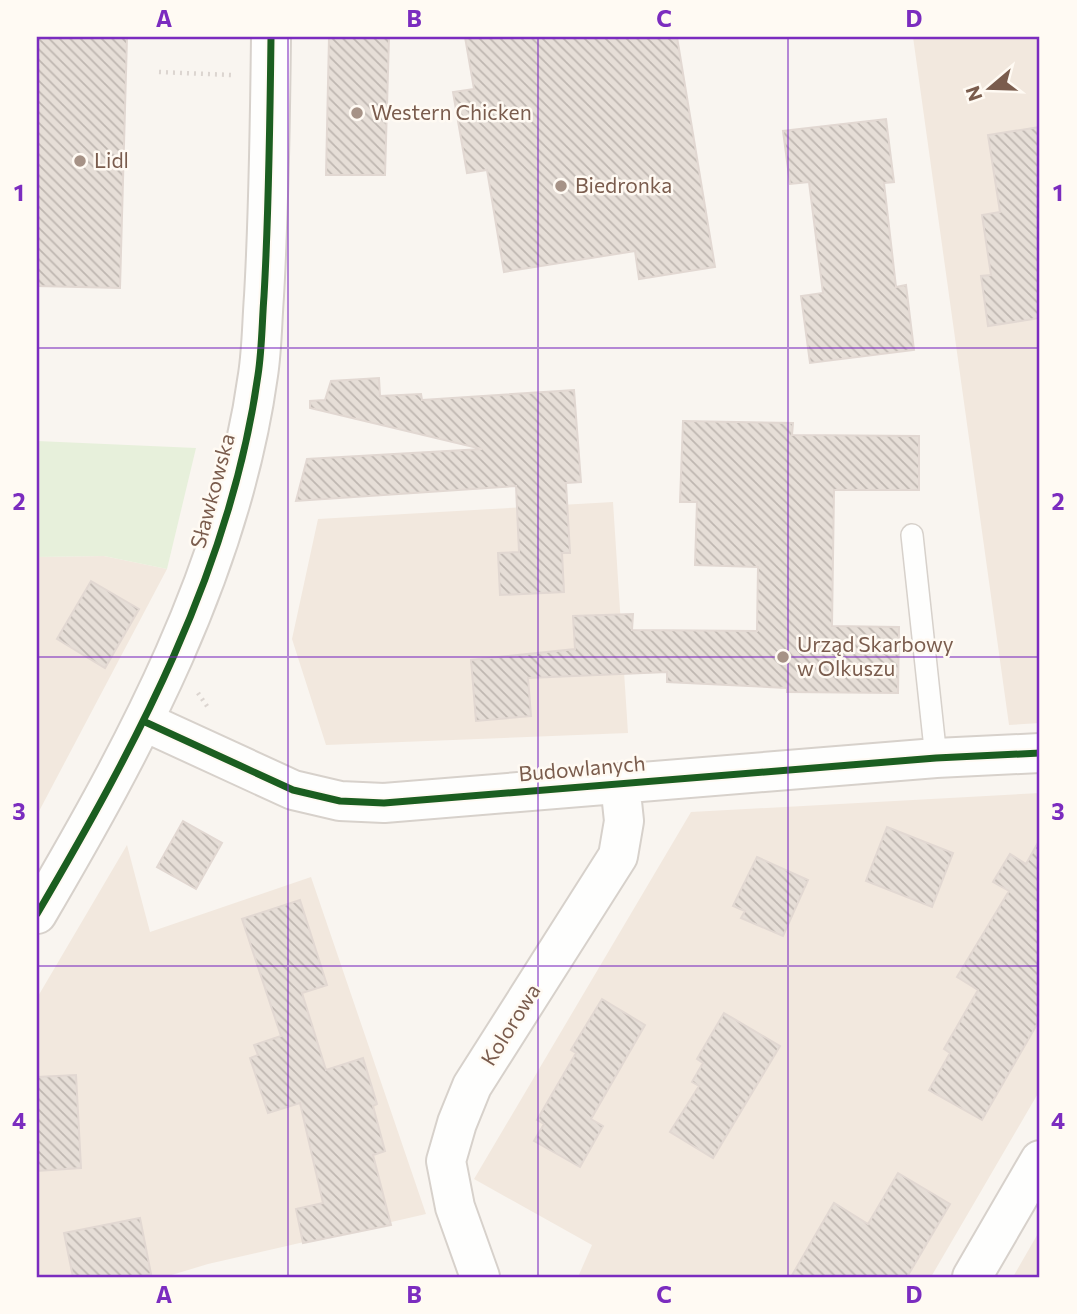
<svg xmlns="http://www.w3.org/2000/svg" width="1077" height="1314" viewBox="0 0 1077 1314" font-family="Commissioner,sans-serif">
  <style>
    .residential { fill: #f2e8de }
    .grass { fill: #e7f0db }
    .building { fill: url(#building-back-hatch); stroke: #e2d8d2; stroke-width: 2 }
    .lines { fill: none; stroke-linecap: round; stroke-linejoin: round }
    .service-casing { stroke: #d7d1cb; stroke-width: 24 }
    .minor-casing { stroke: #d7d1cb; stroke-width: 42 }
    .path { stroke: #dcd5d0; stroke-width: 4.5; stroke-dasharray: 2 5; stroke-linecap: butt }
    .service { stroke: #fefefd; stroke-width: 21 }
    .minor { stroke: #fefefd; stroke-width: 38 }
    .cycleway-casing { stroke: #fffaf3; stroke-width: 11 }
    .cycleway { stroke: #1b5e20; stroke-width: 7 }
    .grid { fill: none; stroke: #7b2cbf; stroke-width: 2; stroke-opacity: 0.55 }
    .poi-dot { fill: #a69286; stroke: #fffaf3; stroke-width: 2.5 }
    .labels { text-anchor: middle; stroke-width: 5; stroke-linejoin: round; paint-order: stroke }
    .poi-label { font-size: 21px; fill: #7a5c4d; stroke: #fffaf3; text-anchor: start }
    .street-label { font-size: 21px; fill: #7a5c4d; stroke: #fffaf3 }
    .neatline { fill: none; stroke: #7b2cbf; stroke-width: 2.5 }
    .grid-label { font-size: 23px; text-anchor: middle; font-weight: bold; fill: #7b2cbf }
  </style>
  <defs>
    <pattern id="building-back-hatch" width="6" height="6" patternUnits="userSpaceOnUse" patternTransform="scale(1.75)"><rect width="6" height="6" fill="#e6ded7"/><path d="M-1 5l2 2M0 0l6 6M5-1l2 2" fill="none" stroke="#bfb7b1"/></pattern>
  </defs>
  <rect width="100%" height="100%" fill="#f9f5f0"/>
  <path class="residential" d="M913,37H1040V723L1009,725Z
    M613,502L628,733L326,745L292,639L318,519Z
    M104,556L167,569L37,815V557Z
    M1040,793V1090L931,1277H578L592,1245L474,1179L691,812Z
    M127,845L150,932L311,877L426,1214L208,1264L165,1277H37V998Z
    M1040,1230V1277H1013Z"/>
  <path class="grass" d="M37,441L196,448L167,569L104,556L37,557Z"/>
  <path class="building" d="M37,37H127L120,288L37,286Z
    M329,37H389L385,175H326Z
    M465,37H677L715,267L639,279L635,251L504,272L487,170L467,173L453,92L474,89Z
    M886,119L894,182L884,183L896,287L906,285L914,350L810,363L801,296L823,293L809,182L790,184L783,131Z
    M1040,127V318L988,326L981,276L991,275L982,215L1000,212L988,135Z
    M379,378L380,396L421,394L422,400L574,390L581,482L566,483L570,553H562L564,592L500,595L498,553L519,552L516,486L296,501L307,459L482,449L310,408V401L325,400L331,381Z
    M683,421L793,423L792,435L919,436V490H834L832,626L899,627L898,693L787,692V688L667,682V672L528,678L531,716L476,721L471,660L575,649L573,616L633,614L632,630L757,631L758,567L695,565L697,502H680Z
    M91,581L139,609L105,668L57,639Z
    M183,821L222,843L196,889L157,867Z
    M887,827L953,853L932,907L866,881Z
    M1040,839V1019L982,1120L929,1090L950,1053L944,1049L978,990L957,977L1009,891L993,882L1010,854L1026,864Z
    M757,857L808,880L783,936L741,918L745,911L733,906Z
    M300,900L327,985L302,993L326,1070L363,1058L377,1104L373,1106L385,1151L373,1155L391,1225L303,1243L296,1209L323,1203L300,1103L268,1113L250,1058L258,1055L254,1045L281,1036L242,919Z
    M602,999L645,1025L591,1119L603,1126L580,1167L534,1141L544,1124L537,1120L576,1053L571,1050Z
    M724,1013L780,1046L713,1158L670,1132L699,1086L692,1082L703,1063L697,1059Z
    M76,1075L81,1168L37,1171V1077Z
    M898,1173L950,1204L907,1277H791L834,1203L868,1224Z
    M140,1218L151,1274L136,1277H73L64,1233Z"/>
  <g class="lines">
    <defs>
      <path id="service" d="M912,535L936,758"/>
      <path id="minor" d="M143,721L293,790L340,801L384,803L936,758L1040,753
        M37,914C135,747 231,570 258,375C262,349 262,322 264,296C269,209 270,123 271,37
        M480,1277L455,1207L446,1161L457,1123L472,1086L618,856L624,821L620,783
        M972,1277L1040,1160"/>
    </defs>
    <use href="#service" class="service-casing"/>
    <use href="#minor" class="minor-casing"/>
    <path class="path" d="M159,72L231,75
      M198,693L209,709"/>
    <use href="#service" class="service"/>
    <use href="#minor" class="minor"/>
    <defs>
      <path id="cycleway" d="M143,721L293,790L340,801L384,803L936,758L1040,753
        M37,914C135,747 231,570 258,375C262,349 262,322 264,296C269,209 270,123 271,37"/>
    </defs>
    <use href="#cycleway" class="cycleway-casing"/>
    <use href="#cycleway" class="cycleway"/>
  </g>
  <path class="grid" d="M288,37V1277M538,37V1277M788,37V1277M37,348H1040M37,657H1040M37,966H1040"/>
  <g class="poi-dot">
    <circle cx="357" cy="113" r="7"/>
    <circle cx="80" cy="161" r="7"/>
    <circle cx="561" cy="186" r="7"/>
    <circle cx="783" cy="657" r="7"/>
  </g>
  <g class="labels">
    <g class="poi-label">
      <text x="371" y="120">Western Chicken</text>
      <text x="94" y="168">Lidl</text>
      <text x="575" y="193">Biedronka</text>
      <text x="797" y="652">Urząd Skarbowy<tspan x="797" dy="24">w Olkuszu</tspan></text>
    </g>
    <g class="street-label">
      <text transform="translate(213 491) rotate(-75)" y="7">Sławkowska</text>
      <text transform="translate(582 769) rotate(-5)" y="7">Budowlanych</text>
      <text transform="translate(511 1025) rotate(-58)" y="7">Kolorowa</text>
    </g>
  </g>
  <rect width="1077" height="1314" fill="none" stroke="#fffaf3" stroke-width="77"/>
  <g transform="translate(990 88) rotate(251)" stroke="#fffaf3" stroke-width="5" paint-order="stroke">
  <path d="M0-5L12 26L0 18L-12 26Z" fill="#7a5c4d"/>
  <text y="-10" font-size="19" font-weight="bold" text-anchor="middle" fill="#7a5c4d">N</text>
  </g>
  <rect x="38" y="38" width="1000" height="1238" class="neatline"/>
  <g class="grid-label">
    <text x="164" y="27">A</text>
    <text x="414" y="27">B</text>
    <text x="664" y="27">C</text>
    <text x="914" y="27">D</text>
    <text x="19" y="201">1</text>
    <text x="1058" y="201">1</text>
    <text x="19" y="510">2</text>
    <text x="1058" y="510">2</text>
    <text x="19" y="820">3</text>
    <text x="1058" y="820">3</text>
    <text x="19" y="1129">4</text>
    <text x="1058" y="1129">4</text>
    <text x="164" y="1303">A</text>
    <text x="414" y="1303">B</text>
    <text x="664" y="1303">C</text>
    <text x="914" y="1303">D</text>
  </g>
</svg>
